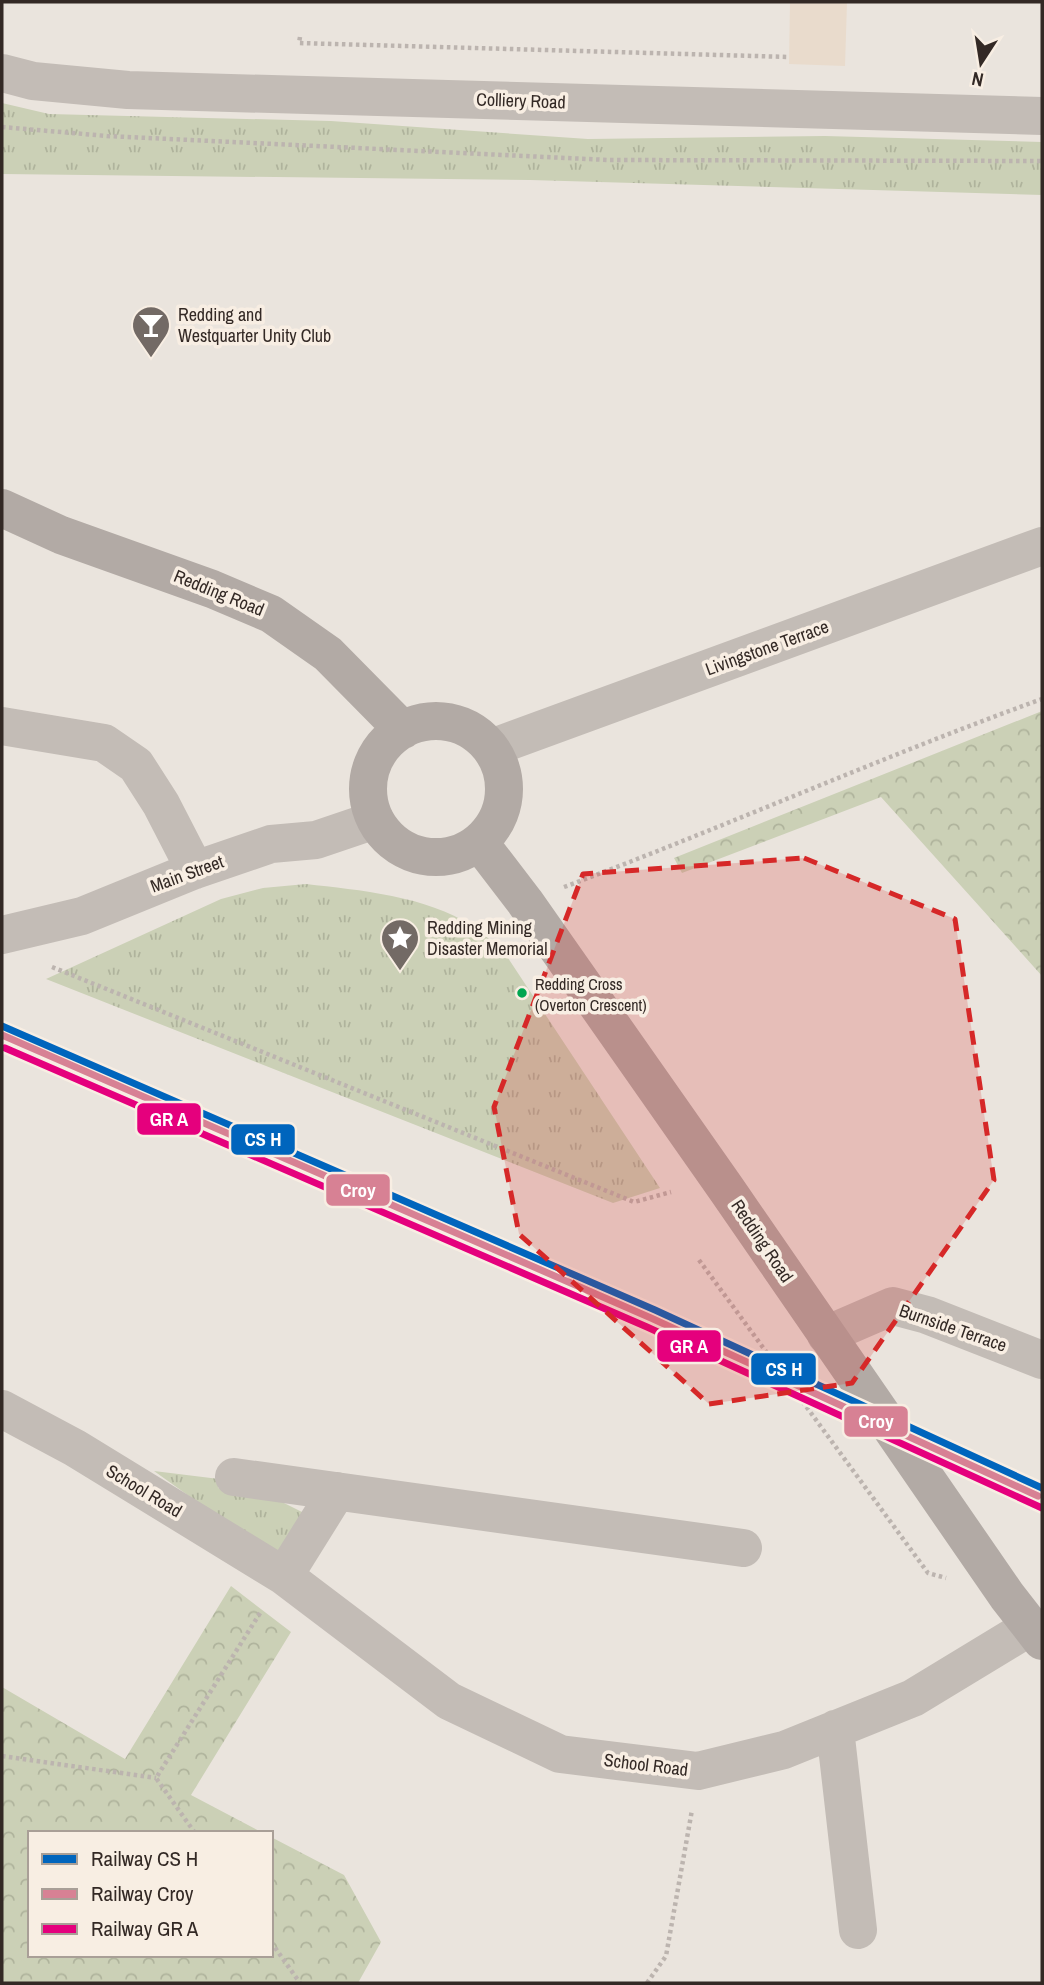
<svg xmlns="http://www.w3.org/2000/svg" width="1044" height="1985" viewBox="0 0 1044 1985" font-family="'Archivo Narrow',sans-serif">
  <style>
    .grass { fill: url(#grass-tufts) }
    .park { fill: url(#park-crowns) }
    .plaza { fill: #e9dbcc }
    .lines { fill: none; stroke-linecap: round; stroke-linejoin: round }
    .path { stroke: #bcb4af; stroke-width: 4.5; stroke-dasharray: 3.5 3.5; stroke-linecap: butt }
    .minor { stroke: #c3bcb6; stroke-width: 38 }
    .major { stroke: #b2aaa5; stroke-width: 38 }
    .rail-1-casing { stroke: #f8eee3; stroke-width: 12 }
    .rail-2-casing { stroke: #f8eee3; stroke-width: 12 }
    .rail-3-casing { stroke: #f8eee3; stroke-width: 12 }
    .rail-1 { stroke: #0065bd; stroke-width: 7 }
    .rail-2 { stroke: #d78194; stroke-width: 7 }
    .rail-3 { stroke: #e5007d; stroke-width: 7 }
    .marked { fill: #d62828; fill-opacity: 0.2; stroke: #d62828; stroke-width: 5; stroke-dasharray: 14 9; stroke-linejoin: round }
    .bus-dot { fill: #00a651; stroke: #f8eee3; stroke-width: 2.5 }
    .labels { text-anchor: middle; stroke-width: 7; stroke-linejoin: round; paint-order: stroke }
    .bus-label { font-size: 16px; fill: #332925; stroke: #f8eee3; text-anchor: start }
    .street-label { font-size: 18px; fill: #332925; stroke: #f8eee3 }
    .poi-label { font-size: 18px; fill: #332925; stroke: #f8eee3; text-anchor: start }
    .line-badge { stroke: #f8eee3; stroke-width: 2.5 }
    .badge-label { font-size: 19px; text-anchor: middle; font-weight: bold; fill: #fff }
  </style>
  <defs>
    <pattern id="grass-tufts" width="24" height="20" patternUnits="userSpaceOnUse" patternTransform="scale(1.75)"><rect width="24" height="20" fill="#cbd0b6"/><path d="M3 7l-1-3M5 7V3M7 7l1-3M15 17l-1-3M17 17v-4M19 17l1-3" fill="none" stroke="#afb39c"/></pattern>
    <pattern id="park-crowns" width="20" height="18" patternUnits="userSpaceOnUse" patternTransform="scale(1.75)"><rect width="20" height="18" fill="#cbd0b6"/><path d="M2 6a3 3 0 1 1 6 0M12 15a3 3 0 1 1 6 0" fill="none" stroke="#afb39c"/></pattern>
  </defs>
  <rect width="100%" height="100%" fill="#eae4dd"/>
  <path class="grass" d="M2,103L49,114L331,121L588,139L825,136L1042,142V195L530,180L2,174Z
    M306,884C359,890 427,896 472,926C483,933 492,942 502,949L660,1188L613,1203L46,979L221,899L263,888Z
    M154,1471L219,1479L218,1488L252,1497L256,1489L306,1514L281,1552L263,1549Z"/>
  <path class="park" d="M1042,711V976L881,797L682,873L674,858Z
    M231,1586L291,1632L191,1795L263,1833H30V1955H271V1837L344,1875L381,1942L358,1983H2V1687L125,1759Z"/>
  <path class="plaza" d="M790,2H847L845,66L789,64Z"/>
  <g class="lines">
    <path class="path" d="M300,37L299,43L789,57
      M2,127L107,136L608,160L1042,161
      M564,887C725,827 881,757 1042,699
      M52,967L634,1202L671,1192
      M699,1260L928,1573L946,1578
      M2,1756L156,1778
      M195,1833L156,1778L262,1610
      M271,1942L300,1983
      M647,1983L666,1956L692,1810"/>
    <path class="minor" d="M2,73L33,81L128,90L1042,116
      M2,726L104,743L136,765L161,804L195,870
      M491,748L1042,546
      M2,935L82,916L195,870L271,844L316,840L375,820
      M826,1335L893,1306L927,1315L1042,1360
      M2,1409L75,1448L284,1576L449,1701L560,1754L698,1771L784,1750L913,1698L1030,1627
      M234,1477L743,1548
      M284,1576L337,1491
      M835,1729L858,1930"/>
    <path class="major" d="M2,508L61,535L212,589L271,614L328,654L403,730
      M368 789a68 68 0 1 1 136 0a68 68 0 1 1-136 0Z
      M479,842L525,902L727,1190L1007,1596L1042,1641"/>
    <defs>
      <path id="rail-1" d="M2,1026L655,1310L1042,1488"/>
      <path id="rail-2" d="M2,1035L651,1318L1038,1496"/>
      <path id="rail-3" d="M5,1048L647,1327L1042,1508"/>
    </defs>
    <use href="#rail-1" class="rail-1-casing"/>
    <use href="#rail-2" class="rail-2-casing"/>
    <use href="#rail-3" class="rail-3-casing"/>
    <use href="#rail-1" class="rail-1"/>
    <use href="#rail-2" class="rail-2"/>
    <use href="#rail-3" class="rail-3"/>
  </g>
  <path class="marked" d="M804,858L955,919L994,1180L852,1383L709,1404L519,1234L494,1107L583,874Z"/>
  <defs>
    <symbol id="bar-pin" viewBox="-11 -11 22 30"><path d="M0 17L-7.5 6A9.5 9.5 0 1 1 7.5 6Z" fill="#736a65" stroke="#f8eee3"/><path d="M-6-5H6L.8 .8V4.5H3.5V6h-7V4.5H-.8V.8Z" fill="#fff"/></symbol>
    <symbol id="sight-pin" viewBox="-11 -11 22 30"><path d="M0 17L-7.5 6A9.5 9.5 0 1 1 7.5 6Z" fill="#736a65" stroke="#f8eee3"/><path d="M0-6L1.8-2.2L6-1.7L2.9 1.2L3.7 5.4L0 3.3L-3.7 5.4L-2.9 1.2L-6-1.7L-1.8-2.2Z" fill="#fff"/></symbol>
  </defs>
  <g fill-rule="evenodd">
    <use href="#bar-pin" x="129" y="303" width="44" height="60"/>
    <use href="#sight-pin" x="378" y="916" width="44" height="60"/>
  </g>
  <circle class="bus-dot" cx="522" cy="993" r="6"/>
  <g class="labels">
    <g class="bus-label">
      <text x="535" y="990">Redding Cross<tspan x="535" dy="21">(Overton Crescent)</tspan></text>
    </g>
    <g class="street-label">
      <text transform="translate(521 101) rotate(2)" y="6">Colliery Road</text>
      <text transform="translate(219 593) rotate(22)" y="6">Redding Road</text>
      <text transform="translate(767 648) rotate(-20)" y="6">Livingstone Terrace</text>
      <text transform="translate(187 874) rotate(-20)" y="6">Main Street</text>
      <text transform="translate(762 1241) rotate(56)" y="6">Redding Road</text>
      <text transform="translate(953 1328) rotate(19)" y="6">Burnside Terrace</text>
      <text transform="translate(144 1491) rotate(31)" y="6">School Road</text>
      <text transform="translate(646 1765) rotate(7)" y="6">School Road</text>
    </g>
    <g class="poi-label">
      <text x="178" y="321">Redding and<tspan x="178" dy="21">Westquarter Unity Club</tspan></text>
      <text x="427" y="934">Redding Mining<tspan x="427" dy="21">Disaster Memorial</tspan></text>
    </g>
  </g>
  <g class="line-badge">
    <rect x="136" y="1102" width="66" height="34" rx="7" fill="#e5007d"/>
    <rect x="230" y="1123" width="66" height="33" rx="7" fill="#0065bd"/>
    <rect x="325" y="1173" width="66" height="34" rx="7" fill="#d78194"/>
    <rect x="656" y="1329" width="66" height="34" rx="7" fill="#e5007d"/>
    <rect x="750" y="1352" width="67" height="34" rx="7" fill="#0065bd"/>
    <rect x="843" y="1405" width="66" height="33" rx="7" fill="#d78194"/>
  </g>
  <g class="badge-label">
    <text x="169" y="1126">GR A</text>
    <text x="263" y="1146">CS H</text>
    <text x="358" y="1197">Croy</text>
    <text x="689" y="1353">GR A</text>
    <text x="784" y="1376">CS H</text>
    <text x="876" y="1428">Croy</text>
  </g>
  <rect width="1044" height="1985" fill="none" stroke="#332925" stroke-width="7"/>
  <rect x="28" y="1831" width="245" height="126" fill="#f8eee3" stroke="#a99f97" stroke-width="2"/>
  <rect x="42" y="1854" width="35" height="10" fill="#0065bd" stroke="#a99f97" stroke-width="2"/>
  <text x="91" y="1866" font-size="21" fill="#332925">Railway CS H</text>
  <rect x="42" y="1889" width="35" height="10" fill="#d78194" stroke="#a99f97" stroke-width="2"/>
  <text x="91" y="1901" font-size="21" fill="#332925">Railway Croy</text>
  <rect x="42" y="1924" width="35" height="10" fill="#e5007d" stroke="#a99f97" stroke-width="2"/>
  <text x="91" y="1936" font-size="21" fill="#332925">Railway GR A</text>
  <g transform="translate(981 63) rotate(192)" stroke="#f8eee3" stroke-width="5" paint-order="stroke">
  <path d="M0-5L12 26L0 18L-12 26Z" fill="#332925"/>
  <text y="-10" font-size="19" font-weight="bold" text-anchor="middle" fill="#332925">N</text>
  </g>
</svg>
